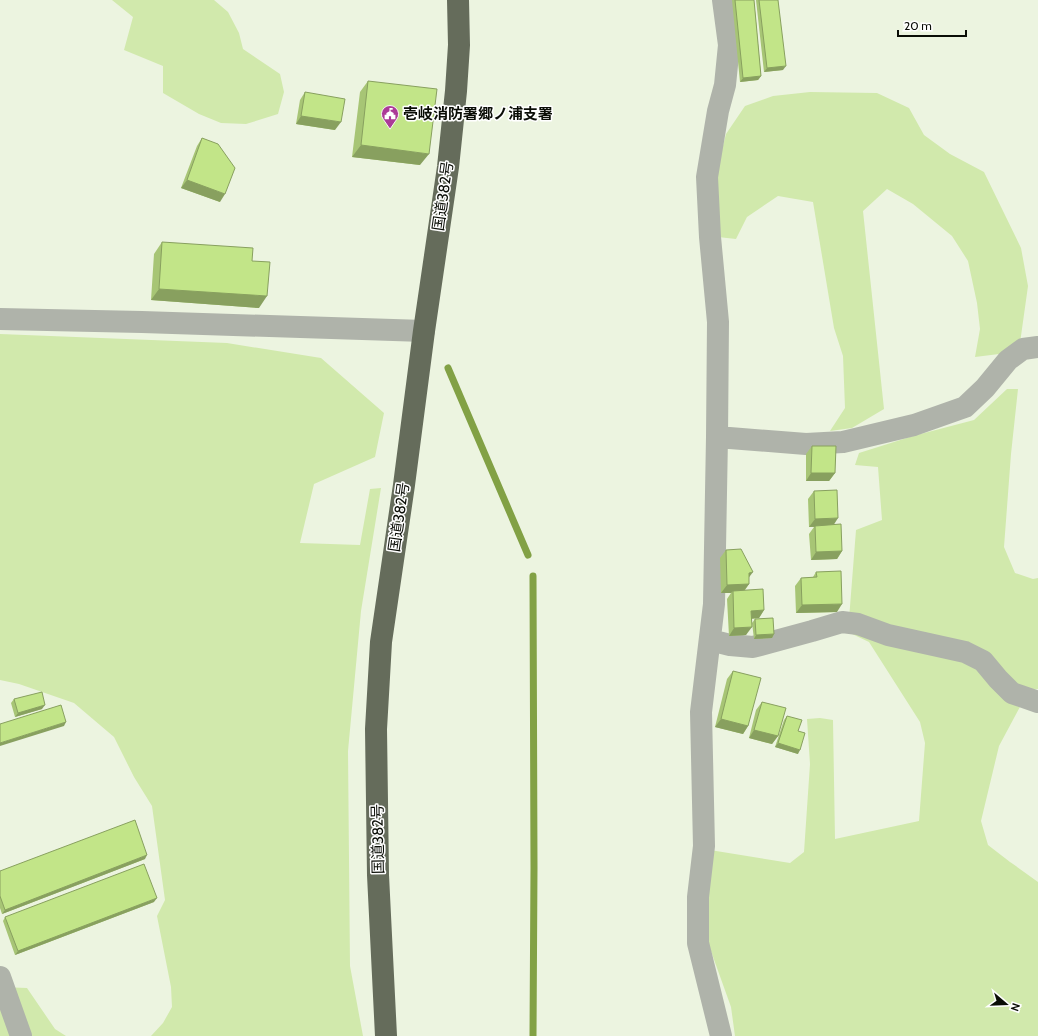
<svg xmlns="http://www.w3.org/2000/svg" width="1038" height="1036" viewBox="0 0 1038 1036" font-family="Cabin,'Noto Sans JP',sans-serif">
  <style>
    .green { fill: #d1e9ac }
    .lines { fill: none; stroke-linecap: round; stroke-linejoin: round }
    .stream { stroke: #82a145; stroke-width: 7 }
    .street { stroke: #afb3aa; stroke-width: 22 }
    .highway { stroke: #656c5b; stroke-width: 22 }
    .wall { fill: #a7c575 }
    .shaded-wall { fill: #88a05f }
    .building { fill: #c2e588; stroke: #88a05f }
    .labels { text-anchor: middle; stroke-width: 3; stroke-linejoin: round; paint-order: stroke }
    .poi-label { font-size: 15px; font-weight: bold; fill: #0a0d06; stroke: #fff; text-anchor: start }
    .street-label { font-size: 15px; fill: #0a0d06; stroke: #fff }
  </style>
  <rect width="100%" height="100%" fill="#ecf4e0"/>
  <path class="green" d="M112,0H214L228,12L239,33L243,49L280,74L284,92L278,114L246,124L221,123L199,114L163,93V66L124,50L133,17Z
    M810,92L877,93L909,108L924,135L950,154L984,172L1021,248L1028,286L1020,343L999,354L975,357L980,329L977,303L968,261L952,236L913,204L887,189L863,211L884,409L852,428L830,431L845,408L843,356L834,328L813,202L778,196L747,217L736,239L718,237L716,173L726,134L745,106L773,96Z
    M0,334L227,343L321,358L384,413L375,457L314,484L300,543L360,545L370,489L381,488L361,611L348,751L350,966L363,1036H151L163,1023L172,1007L171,987L157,916L165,900L152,806L134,777L114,737L74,703L19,684L0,680Z
    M1007,389H1018L1011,454L1004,547L1015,573L1033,579L1038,578V689L1029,690L999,746L981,821L988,845L1010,862L1013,864L1038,882V1036H735L731,1007L707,940L710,850L790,863L804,852L810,764L807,719L820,718L833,720L835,839L919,821L925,743L920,722L869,642L848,632L856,530L882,520L878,467L855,465L859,453L913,436L974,420Z
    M0,987L27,988L55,1029L66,1036H0Z"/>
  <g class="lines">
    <path class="stream" d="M448,368L528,555
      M533,1036L534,868L533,576"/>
    <path class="street" d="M0,319L142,322L424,331
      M717,437L806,444L843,442L914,425L965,407L985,388L1008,360L1023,349L1038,347
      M710,640L730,645L753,647L812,631L842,622L858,624L888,635L965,652L983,661L998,679L1012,693L1038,702
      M0,977L21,1036
      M721,1036L698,943V897L704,846L701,712L714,604L717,437L718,322L710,237L707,177L718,111L725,85L729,45L723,0"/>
    <path class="highway" d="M386,1036L378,875L376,729L381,642L404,485L424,331L448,167L456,91L459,45L458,0"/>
  </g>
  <path class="wall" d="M732,0H754L761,76L758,80L740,82Z
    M756,0H778L783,70L764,72Z
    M368,81L420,165L352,157L360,92Z
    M305,92L335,130L296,124L300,100Z
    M202,138L220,202L181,188L197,146Z
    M162,242L252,261L259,308L151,300L154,254Z
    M812,446L835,473L829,481H806V454Z
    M814,491L833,525L842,551L837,559L811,560L809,534L814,527H809L808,499Z
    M726,550L749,578V584L745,590L764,610L759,618L751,619L746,635L729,636L727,599L731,593H721L720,558Z
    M816,572L837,612L796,613L795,586L801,578L813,577Z
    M755,619L774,634L772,638L754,639L752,623Z
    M733,671L748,726L743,734L715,727L727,679Z
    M14,699L42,709L15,717L11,703Z
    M762,702L778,736L772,744L749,738L756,710Z
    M787,716L798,731V754L775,747L784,720Z
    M145,859L2,914L0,908V871Z
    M154,902L15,955L3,921L5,917Z"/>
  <path class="shaded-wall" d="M786,66L783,70L764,72L767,68Z
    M761,76L758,80L740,82L743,78Z
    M301,116L341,122L335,130L296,124Z
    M361,145L429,154L420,165L352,157Z
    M187,180L225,194L220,202L181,188Z
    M159,289L267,296L259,308L151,300Z
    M811,473H835L829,481H806Z
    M838,518L833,526L809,527L815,519Z
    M842,551L837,559L811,560L816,552Z
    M753,572L747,580L749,573Z
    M749,584L743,592L733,591L731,593H721L727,585Z
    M842,604L837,612L796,613L802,605Z
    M764,610L759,618L746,619L751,611Z
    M752,627L746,635L729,636L734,628Z
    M774,634L772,638L754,639L756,635Z
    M45,705L42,709L15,717L18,713Z
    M721,719L748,726L743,734L715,727Z
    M66,722L64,726L0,746V743Z
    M754,730L778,736L772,744L749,738Z
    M778,743L800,750L798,754L775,747Z
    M147,855L145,859L2,914L5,910Z
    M157,898L154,902L15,955L18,951Z"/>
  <path class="building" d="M735,0H754L761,76L743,78Z
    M759,0H778L786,66L767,68Z
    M368,81L437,89L429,154L361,145Z
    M305,92L345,99L341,122L301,116Z
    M202,138L218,144L235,168L225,194L187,180Z
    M162,242L253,248L252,261L270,262L267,296L159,289Z
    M812,446H836L835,473H811Z
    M837,490L838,518L815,519L814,491Z
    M841,524L842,551L816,552L815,526Z
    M741,549L753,572L749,573V584L727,585L726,550Z
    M841,571L842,604L802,605L801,578L817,577L816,572Z
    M763,589L764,610L751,611L752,627L734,628L733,591Z
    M773,618L774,634L756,635L755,619Z
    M733,671L761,678L748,726L721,719Z
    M42,692L45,705L18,713L14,699Z
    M762,702L786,708L778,736L754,730Z
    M61,705L66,722L0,743V724Z
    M787,716L802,720L798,731L805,733L800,750L778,743Z
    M135,820L147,855L5,910L0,896V871Z
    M144,864L157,898L18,951L5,917Z"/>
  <defs>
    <symbol id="civic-pin" viewBox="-11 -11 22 30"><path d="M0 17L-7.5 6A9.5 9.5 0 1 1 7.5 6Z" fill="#ab3a97" stroke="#fff"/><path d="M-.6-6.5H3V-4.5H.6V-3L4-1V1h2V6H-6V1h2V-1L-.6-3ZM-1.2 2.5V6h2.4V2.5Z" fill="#fff"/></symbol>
  </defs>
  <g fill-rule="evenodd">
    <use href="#civic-pin" x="380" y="104" width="20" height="27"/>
  </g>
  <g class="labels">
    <g class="poi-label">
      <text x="403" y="119">壱岐消防署郷ノ浦支署</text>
    </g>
    <g class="street-label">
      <text transform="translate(443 196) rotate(-82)" y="5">国道382号</text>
      <text transform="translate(399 517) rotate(-82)" y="5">国道382号</text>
      <text transform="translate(378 839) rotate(-91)" y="5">国道382号</text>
    </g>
  </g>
  <g transform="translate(1006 1004) rotate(109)" stroke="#ffffff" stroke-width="3" paint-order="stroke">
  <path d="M0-3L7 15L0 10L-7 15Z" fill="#0a0d06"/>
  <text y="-6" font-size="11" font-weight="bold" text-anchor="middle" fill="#0a0d06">N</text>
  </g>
  <path d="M898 30v6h68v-6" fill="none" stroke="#0a0d06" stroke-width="2"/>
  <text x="904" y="30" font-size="12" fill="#0a0d06" stroke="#ffffff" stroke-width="3" paint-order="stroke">20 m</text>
</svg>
